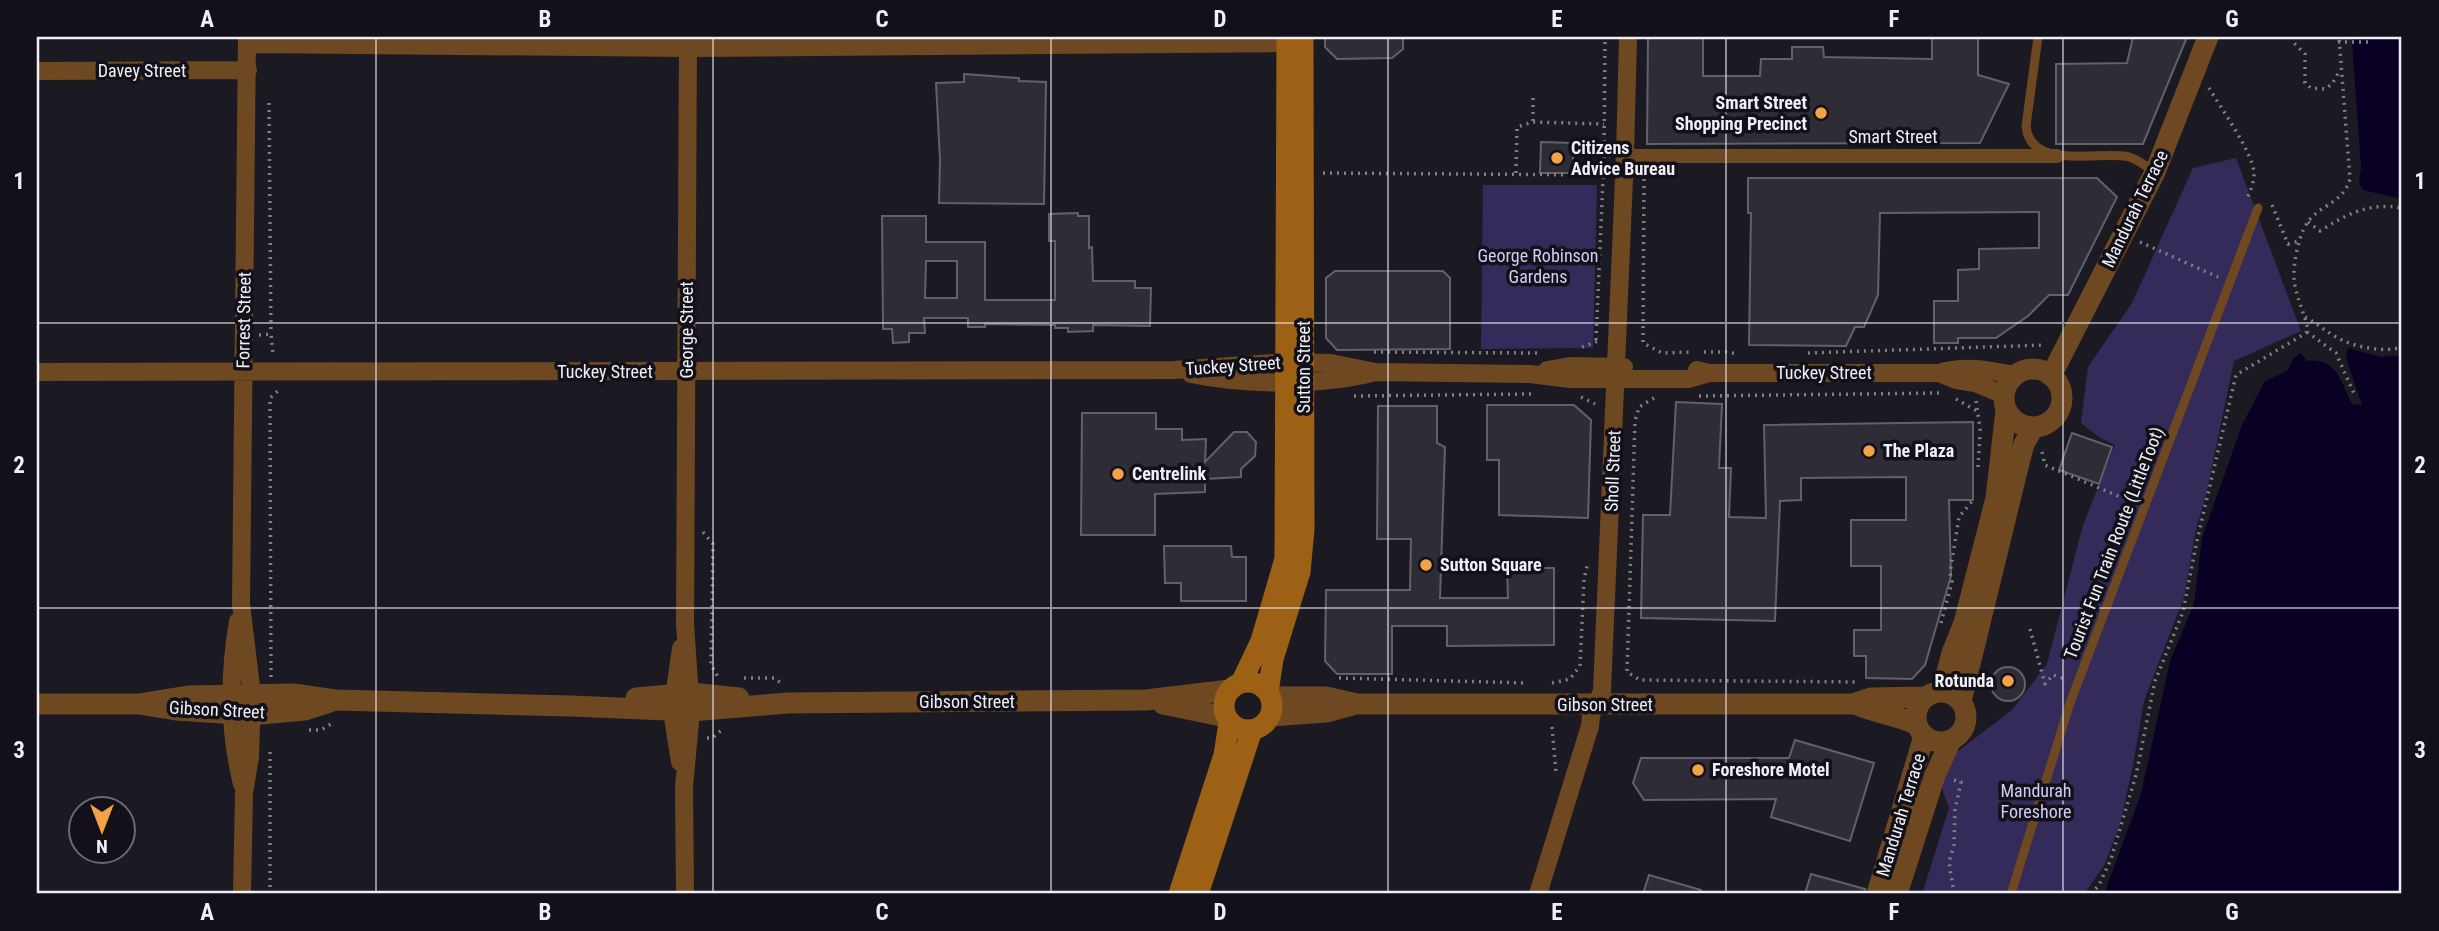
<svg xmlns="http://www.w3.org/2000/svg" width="2439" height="931" viewBox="0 0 2439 931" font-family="'Roboto Condensed',sans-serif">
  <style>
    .green { fill: #352b5a }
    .water { fill: #090024 }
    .building { fill: #2e2d36; stroke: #62606b; stroke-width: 2; fill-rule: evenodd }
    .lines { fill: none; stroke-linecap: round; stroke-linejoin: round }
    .path { stroke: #7f7f86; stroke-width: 3.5; stroke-dasharray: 2 5; stroke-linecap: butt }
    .service { stroke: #6e4820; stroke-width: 9 }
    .pedestrian { stroke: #6e4820; stroke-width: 14 }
    .minor { stroke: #6e4820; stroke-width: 18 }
    .tertiary { stroke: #6e4820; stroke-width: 21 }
    .secondary { stroke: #9d6115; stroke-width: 21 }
    .grid { fill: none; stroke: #efeff5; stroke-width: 2; stroke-opacity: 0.55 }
    .poi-dot { fill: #f5a246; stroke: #121119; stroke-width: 2.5 }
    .labels { text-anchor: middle; stroke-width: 7; stroke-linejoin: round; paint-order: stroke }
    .street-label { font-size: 18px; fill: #efeff5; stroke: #121119 }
    .poi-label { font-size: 18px; font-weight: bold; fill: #efeff5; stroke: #121119; text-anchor: start }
    .park-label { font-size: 18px; fill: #d1ccf4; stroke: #121119 }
    .neatline { fill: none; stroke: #efeff5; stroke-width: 2.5 }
    .grid-label { font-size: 23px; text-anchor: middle; font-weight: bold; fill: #efeff5 }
  </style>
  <rect width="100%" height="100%" fill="#1b1a23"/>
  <path class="green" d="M2236,158L2301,331L2234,361L2206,495L2196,529L2184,597L2144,701L2133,765L2120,824L2104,866L2084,894H1922L1949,808L1939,780L1953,755L2012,710L2047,664L2083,525L2115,445L2099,437L2081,423L2088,367L2132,303L2193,168Z
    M1483,185H1597L1593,348L1481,349Z"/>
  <path class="water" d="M2354,37H2402V199L2363,190L2359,183L2361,167L2352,43Z
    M2348,348L2381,357L2402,355V894H2104L2141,794L2170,661L2194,604L2202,538L2242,425L2265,381L2287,371L2293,359L2300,353L2307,361C2335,356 2342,383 2352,404L2362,405L2346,358Z"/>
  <path class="building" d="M1325,37H1403V49L1392,58L1337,59L1325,47Z
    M1648,37H1703V76H1760L1761,59H1792V47H1823L1824,57L1932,59V37H1978V75L2009,84L1980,143L1647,144Z
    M2133,37H2187L2143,144H2056V64L2127,63Z
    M964,74L1019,78V81L1046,82L1044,204L939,203L940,160L936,83L964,82Z
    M1541,142L1573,143V173H1540Z
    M1748,178H2097L2117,197L2068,295H2049L2028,316L1996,338H1958V343H1934V301H1958V270L1979,269V249L2039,248V212L1880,213L1878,295L1864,327H1855L1846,346L1749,345L1751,213H1748Z
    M1078,213V216H1089V248L1092,247L1093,281H1135V288H1151L1150,326L1093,325V331L1068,332V328H1055V325L985,324V327H968V318H924L925,333H909V342L893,343L892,329H883L882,216H926V242H985V300H1055V241H1049V214ZM926,261H957V298H925Z
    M1335,271H1443L1450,278V349L1337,350L1326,338V278Z
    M1676,402L1722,404L1719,468H1731L1729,517L1766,518L1764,425L1973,422V500H1949L1951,576L1925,665L1912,679L1866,678V656H1854V630H1881V566H1851V520H1906V477L1801,478V500L1780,501L1775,621L1641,618L1643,515H1670Z
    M1487,405H1574L1591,420L1588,518L1499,515V460H1487Z
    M1378,406H1437V443L1445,447L1440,598H1508L1507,568H1554V645L1447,646V626H1392V674H1337L1325,661L1326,590H1410L1411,539H1377Z
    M1082,413H1156V429H1182V440L1206,439L1205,462L1234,432H1247L1256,442L1255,456L1241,469V477L1205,479V492L1155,494V535H1081Z
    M2072,433L2112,447L2099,484L2059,470Z
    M1164,546H1231L1232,557H1246V601H1181V583H1165Z
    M1991 684a17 17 0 1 1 34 0a17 17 0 1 1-34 0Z
    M1795,740L1874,763L1850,841L1771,817L1776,799L1644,800L1633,783L1641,758H1789Z
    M1811,874L1865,889L1864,894H1805Z
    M1649,875L1701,890V894H1643Z"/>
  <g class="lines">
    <path class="path" d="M2293,37V42L2305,54V83L2311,88L2325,89L2332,84L2340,70
      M2338,42H2370V37
      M2209,88C2221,108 2253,153 2254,173C2254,183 2250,192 2246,201
      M1533,98V122
      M269,103L271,334
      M1604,156L1605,37
      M1644,172L1643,343L1662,353L1692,352
      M1323,173L1604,175
      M1516,173L1517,127L1533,122L1604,124
      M2272,205L2288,244L2299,241
      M2308,222L2320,231C2347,214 2369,202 2402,208
      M2140,242L2218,277
      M2305,317C2317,323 2326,332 2338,338C2354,347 2384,353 2402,347
      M2307,332L2336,353L2355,396
      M259,335L271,334L273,354
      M1596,340L1604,156H1610
      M1582,347L1601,340
      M1374,352L1541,353
      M1704,352H1726L1738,354
      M1808,353L2045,345
      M1354,396L1532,394
      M1699,396L1940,393
      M1581,397L1595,404
      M1654,398L1639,407L1635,421L1627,672L1640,680L1855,682
      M1956,399L1977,411
      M1976,401L1981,435
      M2042,452L2045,465L2132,502
      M1978,467L1980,435
      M703,532L713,544L711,665L718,677
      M1941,623L1952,582L1950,573L1959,517L1974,499
      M2030,629L2045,684L2053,675L2065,679
      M271,677L270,398L280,389
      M744,678H774L781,683
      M1339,678L1527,683
      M1552,683L1570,679L1580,666L1584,579L1588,562
      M1552,727L1556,772
      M309,730H321L331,724
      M707,738H712L723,729
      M270,752V894
      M1954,894L1949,862L1954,845L1955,810L1961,782L1954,780
      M2091,894L2099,885L2111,859L2136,775L2155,681L2183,612L2196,545L2236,375L2306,333L2308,329C2304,313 2296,296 2294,280C2293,263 2299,229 2312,217C2327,203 2344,200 2350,179L2339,37"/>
    <path class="service" d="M2038,37L2026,126C2030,170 2095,152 2125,156C2135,157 2145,166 2154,171
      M2011,894L2070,703L2258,208"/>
    <path class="pedestrian" d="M1625,156H2057"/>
    <path class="minor" d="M247,44L688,48L1299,43
      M37,71L248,70
      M1547,370L1570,366L1624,367
      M1697,370L1709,373H1939C1965,365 1988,370 2014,375
      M37,372L1174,370L1287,362L1331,363L1375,372L1530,374L1570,379H1688L1709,373
      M1939,373L1956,380L1975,383L2004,395
      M1191,374C1244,385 1319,386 1372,373
      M238,621C229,674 229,732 242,784
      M680,762L672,711L681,648
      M242,894L244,793L250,757L252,695L241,604L247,37
      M685,894L684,787L691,711L685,624L688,37
      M1538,894L1590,726L1591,716L1602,691L1603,667L1625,156L1628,37"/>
    <path class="tertiary" d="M2004 398a29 29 0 1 1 58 0a29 29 0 1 1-58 0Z
      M2051,376L2155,172L2208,37
      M1942,691L1952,653L1964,623L1996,498L2006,410
      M1916 717a25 25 0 1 1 50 0a25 25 0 1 1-50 0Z
      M1271,697H1326L1357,704H1853L1871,698L1925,697
      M636,698L691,693L739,698
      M1961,701L2019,463L2024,444L2034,427
      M37,704H139L176,710L252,715L305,710L330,702
      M139,704L188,696L293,694L335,700L571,706L691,711L788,703L1146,700L1230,690
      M1163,704L1226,717
      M1855,704C1875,713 1895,715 1916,724
      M1271,716L1326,712L1352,705
      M1877,894L1924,736
      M1897,894L1935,775L1951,740"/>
    <path class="secondary" d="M1224 706a24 24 0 1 1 48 0a24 24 0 1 1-48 0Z
      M1241,683L1261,641L1285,559L1287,37
      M1268,692L1273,659L1300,572L1304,529L1303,37
      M1179,894L1224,755L1229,723
      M1198,894L1252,730"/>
  </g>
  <path class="grid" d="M376,37V894M713,37V894M1051,37V894M1388,37V894M1726,37V894M2063,37V894M37,323H2402M37,608H2402"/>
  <g class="poi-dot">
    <circle cx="1821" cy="113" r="7"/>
    <circle cx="1557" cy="158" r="7"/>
    <circle cx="1869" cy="451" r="7"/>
    <circle cx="1118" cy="474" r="7"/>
    <circle cx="1426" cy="565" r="7"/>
    <circle cx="2008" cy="681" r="7"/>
    <circle cx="1698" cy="770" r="7"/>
  </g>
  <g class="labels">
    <g class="street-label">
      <text x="142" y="77">Davey Street</text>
      <text x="1893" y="143">Smart Street</text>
      <text transform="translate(2135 209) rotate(-64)" y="6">Mandurah Terrace</text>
      <text transform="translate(244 320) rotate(-89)" y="6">Forrest Street</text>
      <text transform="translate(687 330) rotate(-90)" y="6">George Street</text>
      <text transform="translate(1233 366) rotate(-4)" y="6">Tuckey Street</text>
      <text transform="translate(1304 367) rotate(-90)" y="6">Sutton Street</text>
      <text x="605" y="378">Tuckey Street</text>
      <text x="1824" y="379">Tuckey Street</text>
      <text transform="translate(1613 471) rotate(-88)" y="6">Sholl Street</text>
      <text transform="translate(2114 543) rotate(-69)" y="6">Tourist Fun Train Route (LittleToot)</text>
      <text x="967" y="708">Gibson Street</text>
      <text x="1605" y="711">Gibson Street</text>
      <text transform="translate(217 710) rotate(3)" y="6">Gibson Street</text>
      <text transform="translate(1901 815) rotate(-73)" y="6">Mandurah Terrace</text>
    </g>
    <g class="poi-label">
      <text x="1807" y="109" text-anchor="end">Smart Street<tspan x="1807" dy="21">Shopping Precinct</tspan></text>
      <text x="1571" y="154">Citizens<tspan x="1571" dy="21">Advice Bureau</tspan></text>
      <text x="1883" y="457">The Plaza</text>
      <text x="1132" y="480">Centrelink</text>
      <text x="1440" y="571">Sutton Square</text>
      <text x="1994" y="687" text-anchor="end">Rotunda</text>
      <text x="1712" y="776">Foreshore Motel</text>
    </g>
    <g class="park-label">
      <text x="1538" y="262">George Robinson<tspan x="1538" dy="21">Gardens</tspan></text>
      <text x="2036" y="797">Mandurah<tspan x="2036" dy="21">Foreshore</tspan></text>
    </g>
  </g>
  <rect width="2439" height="931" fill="none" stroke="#121119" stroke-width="77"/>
  <g transform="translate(102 830) rotate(180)"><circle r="33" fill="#121119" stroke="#6a6a71" stroke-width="2"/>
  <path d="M0-5L12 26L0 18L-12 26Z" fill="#f5a246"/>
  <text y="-10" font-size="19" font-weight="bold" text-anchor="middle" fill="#efeff5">N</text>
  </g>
  <rect x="38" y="38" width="2362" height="854" class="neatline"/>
  <g class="grid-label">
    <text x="207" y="27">A</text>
    <text x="545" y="27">B</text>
    <text x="882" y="27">C</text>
    <text x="1220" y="27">D</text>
    <text x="1557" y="27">E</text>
    <text x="1894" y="27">F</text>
    <text x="2232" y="27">G</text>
    <text x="19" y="189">1</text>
    <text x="2420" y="189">1</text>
    <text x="19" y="473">2</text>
    <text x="2420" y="473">2</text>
    <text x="19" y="758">3</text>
    <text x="2420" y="758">3</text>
    <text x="207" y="920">A</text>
    <text x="545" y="920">B</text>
    <text x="882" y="920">C</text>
    <text x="1220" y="920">D</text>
    <text x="1557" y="920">E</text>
    <text x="1894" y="920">F</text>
    <text x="2232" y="920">G</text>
  </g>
</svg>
